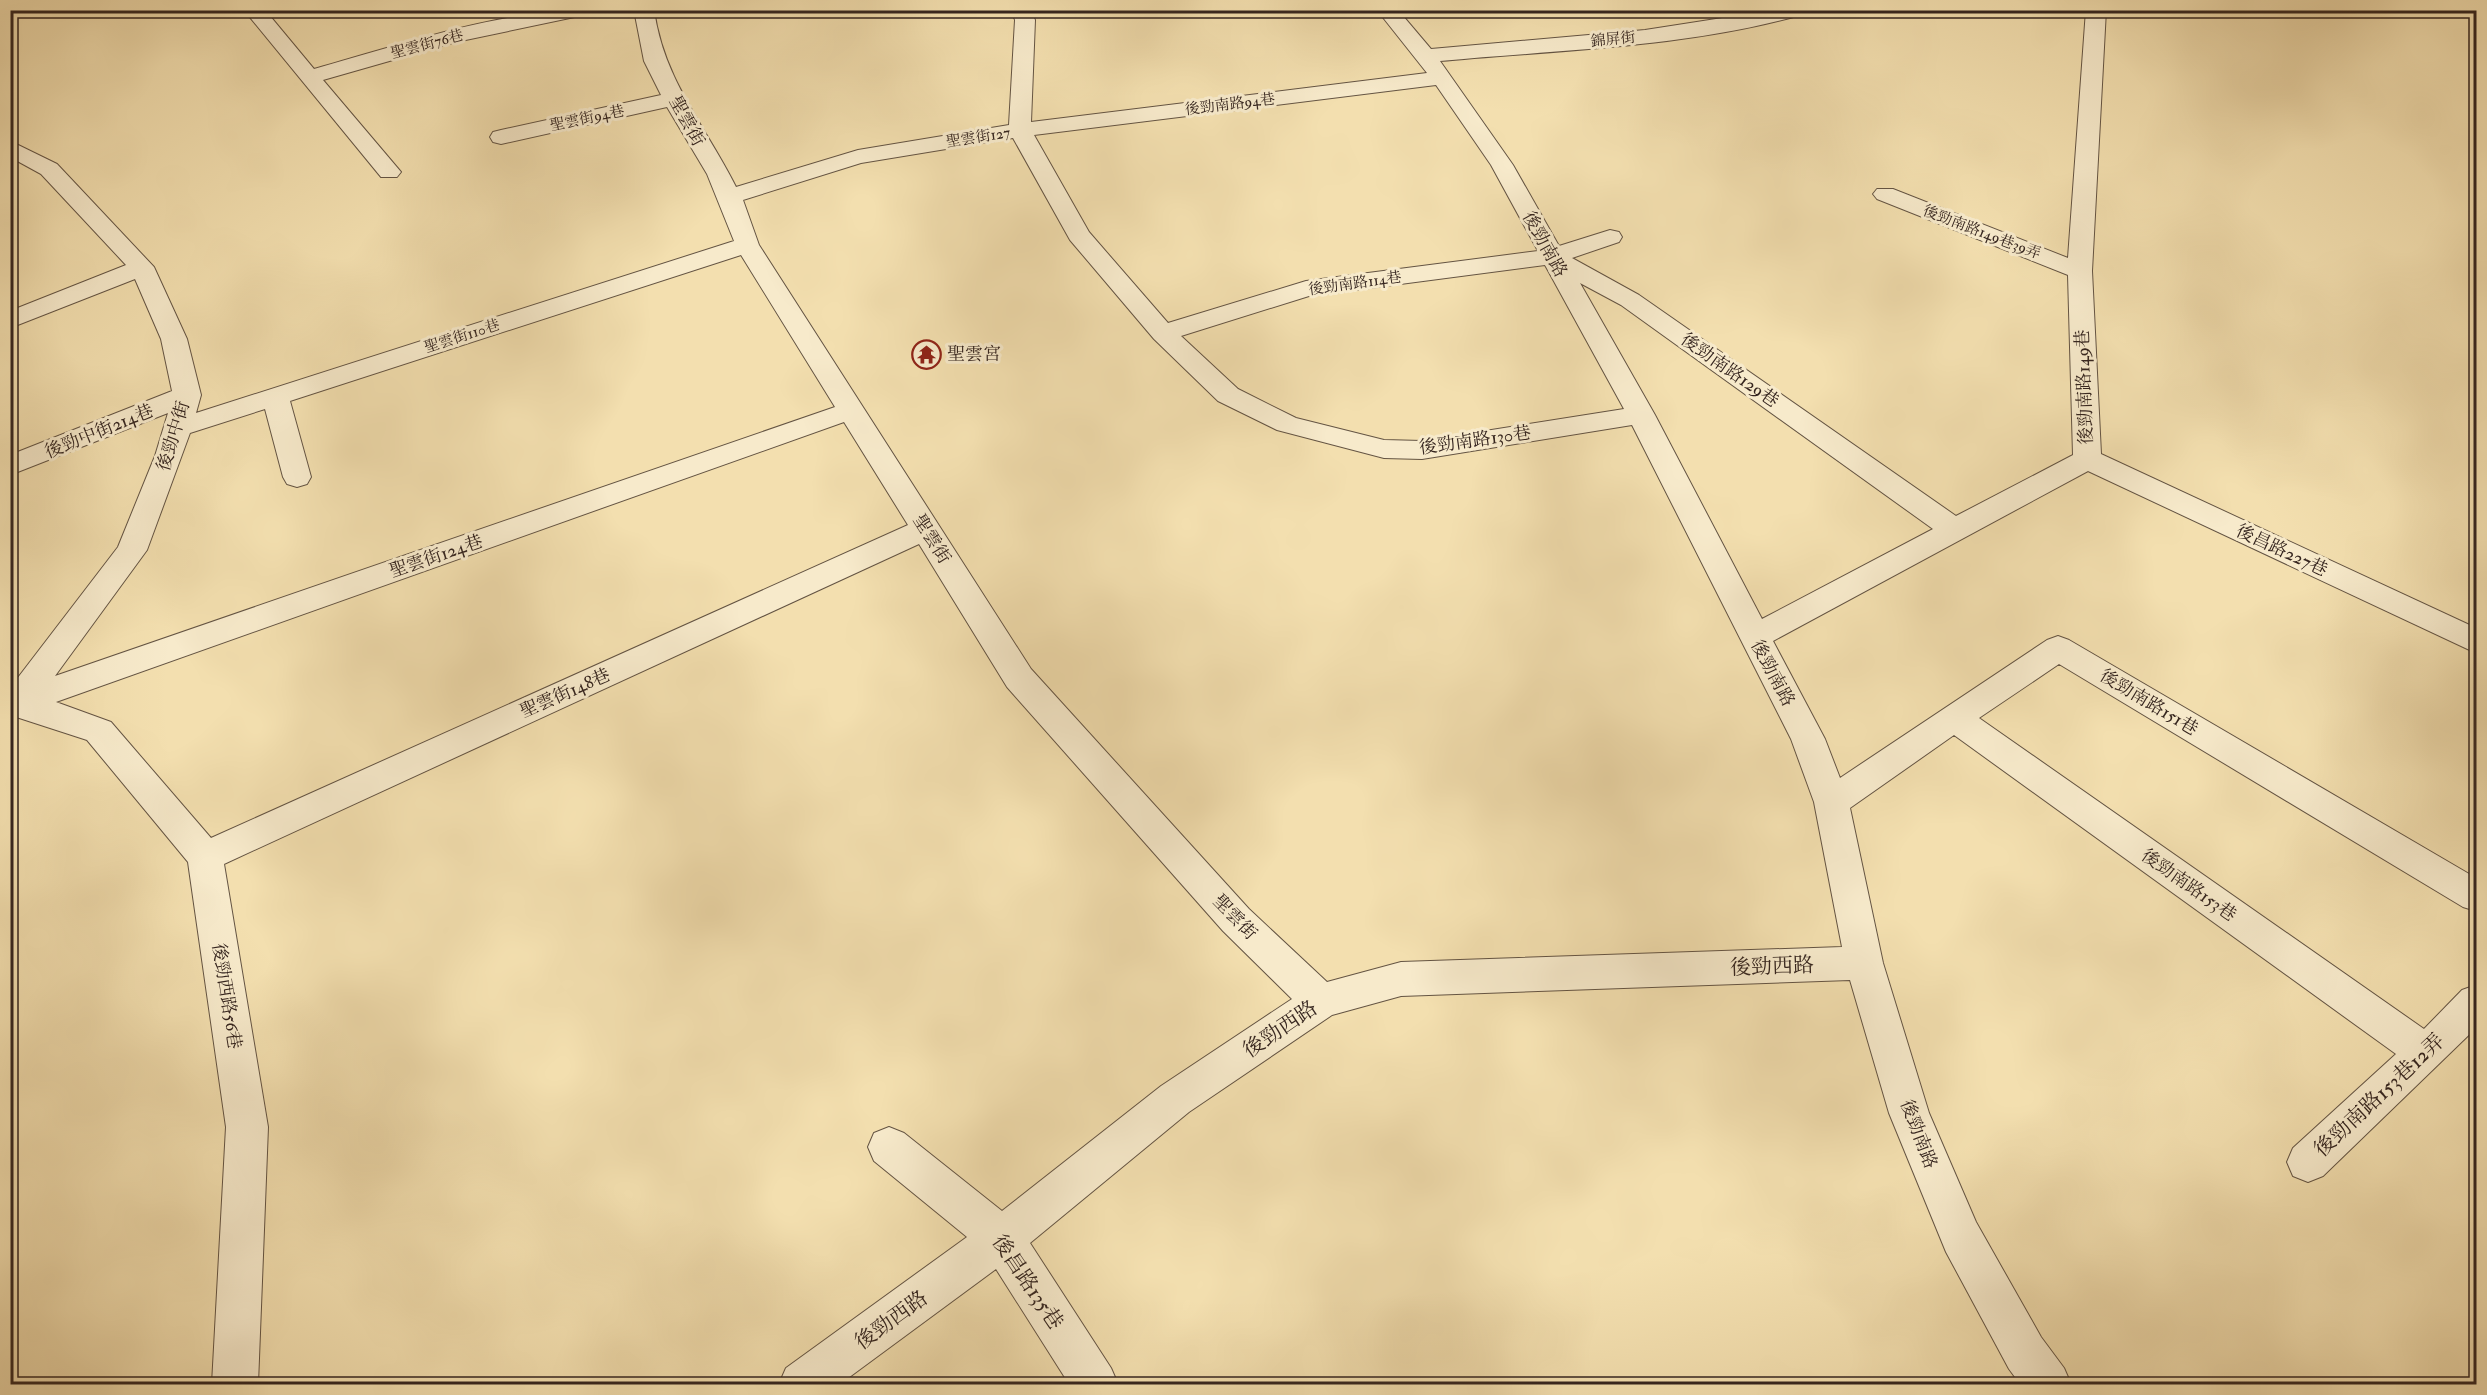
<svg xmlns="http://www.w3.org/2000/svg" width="2487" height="1395" viewBox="0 0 2487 1395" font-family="'IM FELL Double Pica','Noto Serif TC',serif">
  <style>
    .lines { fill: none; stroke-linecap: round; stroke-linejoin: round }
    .minor-casing { stroke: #645443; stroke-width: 2 }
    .minor { fill: #f7eacb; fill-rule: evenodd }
    .labels { text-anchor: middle; stroke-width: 6; stroke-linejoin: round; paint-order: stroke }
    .far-street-label { font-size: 15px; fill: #35251f; stroke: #f7eacb }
    .street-label { font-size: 18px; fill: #35251f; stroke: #f7eacb }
    .poi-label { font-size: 18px; fill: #35251f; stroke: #f7eacb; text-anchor: start }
    .near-street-label { font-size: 21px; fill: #35251f; stroke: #f7eacb }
  </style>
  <rect width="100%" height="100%" fill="#f3dfaf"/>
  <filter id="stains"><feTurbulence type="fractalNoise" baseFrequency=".00333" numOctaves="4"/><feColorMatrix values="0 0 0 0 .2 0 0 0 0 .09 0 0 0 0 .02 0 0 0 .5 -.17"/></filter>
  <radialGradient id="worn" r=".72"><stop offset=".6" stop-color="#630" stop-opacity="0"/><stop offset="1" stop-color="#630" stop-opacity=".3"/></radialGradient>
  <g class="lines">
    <defs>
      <path id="minor" d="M244,10H265L314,69C404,44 498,10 592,10L589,14L456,42L323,80L401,172L397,177H381Z
        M634,10H654C664,81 705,125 736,187L858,150L1009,125L1015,20L1011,10H1031L1035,20L1031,122L1427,73L1377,10H1398L1431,49L1645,30L1774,10H1807L1804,14C1693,47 1556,50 1440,61L1513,165L1559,246L1610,230L1619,232L1622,237L1619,242L1572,258L1639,295L1956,516L2073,455L2068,275L1877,199L1873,194L1877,189H1893L2068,258L2086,10H2106L2092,271L2101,454L2476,628V653L2088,471L1773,641L1825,739L1840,778L2047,640L2058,636L2069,640L2476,878V911L2463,907L2059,664L1979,718L2424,1029L2462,990L2476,985V1028L2323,1176L2308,1182L2293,1176L2287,1162L2293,1148L2396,1054L1954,735L1850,808L1883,963L1929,1113L1976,1222L2041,1337L2064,1368L2071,1384H2020L2009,1369L1946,1252L1889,1113L1850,980L1401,996L1332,1015L1189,1112L1030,1243L1111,1368L1118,1384H1069L996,1269L840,1384H779L786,1368L967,1237L874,1161L868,1147L874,1133L889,1127L904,1133L1002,1211L1161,1086L1292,999L1223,931L1007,687L919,544L224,864L268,1127L258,1384H212L226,1127L188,862L87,740L10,715V688L118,547L155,456L168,413L10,475V455L172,391L161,339L135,279L10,328V311L126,265L41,174L10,157V141L57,164L154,267L187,339L201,395L196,413L734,241L707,174L667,107L501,144L493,142L490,137L493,132L501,130L661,95L644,61ZM1436,85L1491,165L1538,251L1306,281L1168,323L1089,232L1034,135ZM1013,138L1070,240L1154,339L1218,401L1277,430L1384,458L1422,459L1632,425L1791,739L1814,802L1842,947L1401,962L1327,982L1249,909L1031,669L759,245L743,200L861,163ZM741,255L835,407L55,676L147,550L190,433L265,409L283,477L287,484L297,487L307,484L311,477L290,401ZM1545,265L1624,409L1422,441L1384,440L1296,418L1238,389L1181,336L1309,296ZM1580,283L1621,305L1933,529L1762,619L1655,415ZM844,422L908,525L211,838L111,722L56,702Z"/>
    </defs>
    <use href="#minor" class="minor-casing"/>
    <use href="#minor" class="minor"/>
  </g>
  <defs>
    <symbol id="temple-ring" viewBox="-11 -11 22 22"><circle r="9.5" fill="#f7eacb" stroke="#8f2418" stroke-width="1.5"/><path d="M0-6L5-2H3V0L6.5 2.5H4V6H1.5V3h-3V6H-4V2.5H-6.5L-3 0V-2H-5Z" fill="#8f2418"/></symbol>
  </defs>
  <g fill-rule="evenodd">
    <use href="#temple-ring" x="910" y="338" width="33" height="33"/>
  </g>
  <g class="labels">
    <g class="far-street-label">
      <text transform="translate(1613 39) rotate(-6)" y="5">錦屏街</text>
      <text transform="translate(427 44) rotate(-15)" y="5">聖雲街76巷</text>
      <text transform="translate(1230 104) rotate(-7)" y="5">後勁南路94巷</text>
      <text transform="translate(587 118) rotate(-12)" y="5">聖雲街94巷</text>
      <text transform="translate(978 137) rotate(-9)" y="5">聖雲街127</text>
      <text transform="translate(1982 232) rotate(21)" y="5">後勁南路149巷39弄</text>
      <text transform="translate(1355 283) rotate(-8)" y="5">後勁南路114巷</text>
      <text transform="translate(462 336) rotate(-18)" y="5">聖雲街110巷</text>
    </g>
    <g class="street-label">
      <text transform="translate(687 121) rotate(61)" y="6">聖雲街</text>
      <text transform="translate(1545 244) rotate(61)" y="6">後勁南路</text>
      <text transform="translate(1730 370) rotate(35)" y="6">後勁南路129巷</text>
      <text transform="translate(2084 387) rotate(-92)" y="6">後勁南路149巷</text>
      <text transform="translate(99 431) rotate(-22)" y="6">後勁中街214巷</text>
      <text transform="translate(173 436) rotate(-73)" y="6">後勁中街</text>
      <text transform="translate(1475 440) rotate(-8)" y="6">後勁南路130巷</text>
      <text transform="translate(932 539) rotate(58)" y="6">聖雲街</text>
      <text transform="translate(2282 550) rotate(25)" y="6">後昌路227巷</text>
      <text transform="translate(436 556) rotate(-19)" y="6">聖雲街124巷</text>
      <text transform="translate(1773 673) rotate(62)" y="6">後勁南路</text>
      <text transform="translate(565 693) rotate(-24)" y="6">聖雲街148巷</text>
      <text transform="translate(2149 702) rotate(31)" y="6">後勁南路151巷</text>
      <text transform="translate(2189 885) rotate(35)" y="6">後勁南路153巷</text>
      <text transform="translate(1235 917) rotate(46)" y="6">聖雲街</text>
      <text transform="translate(227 996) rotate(81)" y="6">後勁西路56巷</text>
      <text transform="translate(1919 1134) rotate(69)" y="6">後勁南路</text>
    </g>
    <g class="poi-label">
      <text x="947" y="360">聖雲宮</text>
    </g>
    <g class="near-street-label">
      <text transform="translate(1772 966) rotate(-2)" y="7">後勁西路</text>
      <text transform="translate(1280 1029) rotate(-34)" y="7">後勁西路</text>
      <text transform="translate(2379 1095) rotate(-43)" y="7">後勁南路153巷12弄</text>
      <text transform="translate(1028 1282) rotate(56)" y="7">後昌路135巷</text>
      <text transform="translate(891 1320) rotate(-36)" y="7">後勁西路</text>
    </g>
  </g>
  <rect width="2487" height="1395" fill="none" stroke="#f3dfaf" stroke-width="36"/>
  <rect x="12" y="12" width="2463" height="1371" fill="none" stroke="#35251f" stroke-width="3"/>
  <rect x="18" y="18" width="2451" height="1359" fill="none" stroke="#35251f" stroke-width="1.5"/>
  <rect width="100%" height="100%" filter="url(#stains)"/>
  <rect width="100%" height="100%" fill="url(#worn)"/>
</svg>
